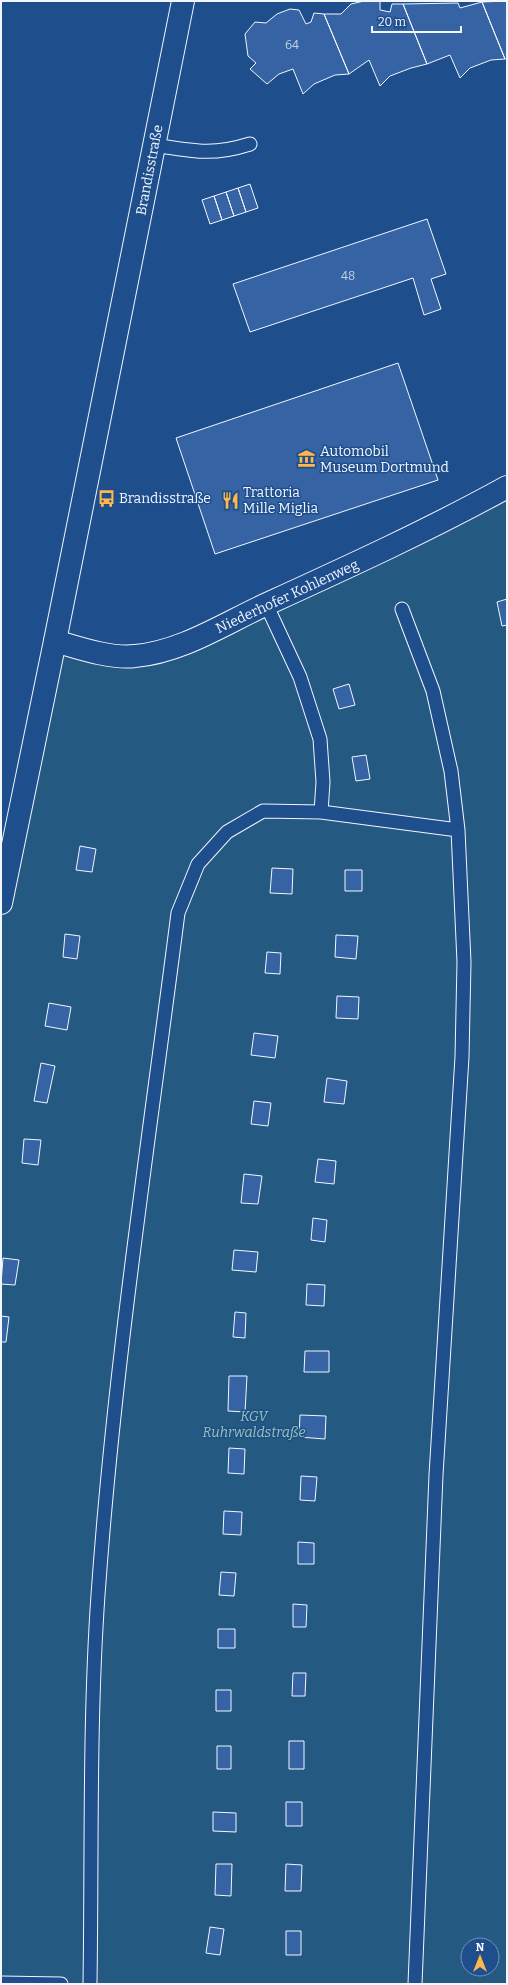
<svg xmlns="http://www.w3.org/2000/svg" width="508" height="1985" viewBox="0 0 508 1985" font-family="Bitter,serif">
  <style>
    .green { fill: #245a82; stroke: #a8bbd7; fill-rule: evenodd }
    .building { fill: #3563a3; stroke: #f2f6ff }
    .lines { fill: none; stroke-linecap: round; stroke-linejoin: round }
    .service-casing { stroke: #f2f6ff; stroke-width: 15 }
    .minor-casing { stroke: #f2f6ff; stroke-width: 24 }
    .tertiary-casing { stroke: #f2f6ff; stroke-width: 24 }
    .service { stroke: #1f4e8c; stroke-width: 13 }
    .minor { stroke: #1f4e8c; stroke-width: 22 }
    .tertiary { stroke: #1f4e8c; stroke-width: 22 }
    .labels { text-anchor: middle; stroke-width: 3; stroke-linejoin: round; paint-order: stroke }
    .number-label { font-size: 12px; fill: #c3d1e8 }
    .street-label { font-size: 14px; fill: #f2f6ff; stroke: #1f4e8c }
    .poi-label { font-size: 14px; fill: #f2f6ff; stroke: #1f4e8c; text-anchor: start }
    .park-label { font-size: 14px; font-style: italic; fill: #97c8a6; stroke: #1f4e8c }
  </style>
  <rect width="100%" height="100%" fill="#1f4e8c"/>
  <path class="green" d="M507,487V1984H1V903L55,641L134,657ZM468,1945H492V1969H468Z"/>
  <path class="building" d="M364,1H380V10L390,12L392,4H403L427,64L411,68L390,76L380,86L369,60L349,74L324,14H341L351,4Z
    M507,1V58L505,59L482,2Z
    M482,2L505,59L491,60L470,68L460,78L450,55L427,64L403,4L458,3L460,8Z
    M290,9L299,10L306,24L311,22L314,13L324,14L349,74L335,75L314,84L303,94L293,69L279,74L267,84L250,69L256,63L248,56L245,34L255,22L266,23L277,14Z
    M250,184L258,208L246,212L238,188Z
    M238,188L246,212L234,216L226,192Z
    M226,192L234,216L222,220L214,196Z
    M214,196L222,220L210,224L202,200Z
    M427,219L446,274L431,279L441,309L424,315L413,278L250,332L233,284Z
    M398,363L438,480L215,554L176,438Z
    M507,599V625L502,626L497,602Z
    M349,684L355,705L339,709L333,689Z
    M366,755L370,779L356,781L352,757Z
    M80,846L96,849L92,872L76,870Z
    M272,868L293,869L292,894L270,893Z
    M345,870H362V891H345Z
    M65,934L80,936L77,959L63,957Z
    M336,935L358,936L356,959L335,957Z
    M267,952L281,953L280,974L265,973Z
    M337,996L359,997L358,1019L336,1018Z
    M49,1003L71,1007L67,1030L45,1026Z
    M254,1033L278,1036L275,1058L251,1055Z
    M41,1063L55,1066L47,1103L34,1101Z
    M327,1078L347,1081L344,1104L324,1102Z
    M254,1101L271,1103L268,1126L251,1124Z
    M24,1139L41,1140L38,1165L22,1163Z
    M318,1159L336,1161L334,1184L315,1182Z
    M244,1174L262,1176L258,1204L241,1203Z
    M313,1218L327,1220L325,1242L311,1240Z
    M234,1250L258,1252L256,1272L232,1270Z
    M3,1258L19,1260L15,1285L1,1284Z
    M307,1284L325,1285L324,1306L306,1305Z
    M235,1312L246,1313L245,1338L233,1337Z
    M1,1316L9,1317L6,1342H1Z
    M305,1351H329V1372H304Z
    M229,1376H247L245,1412L228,1411Z
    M300,1415L326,1416L325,1439L299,1437Z
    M229,1448L245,1449L244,1474L228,1473Z
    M301,1476L317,1477L315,1501L300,1500Z
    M224,1511L242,1512L241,1535L223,1534Z
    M298,1542L314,1543V1564H298Z
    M221,1572L236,1573L234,1596L219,1595Z
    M293,1604L307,1605L306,1627H293Z
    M218,1629H235V1648H218Z
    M293,1673H306L305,1696H292Z
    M216,1690H231V1711H216Z
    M289,1741H304V1769H289Z
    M217,1746H231V1769H217Z
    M286,1802H302V1826H286Z
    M213,1812L236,1813V1832L213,1831Z
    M216,1864H232L231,1896L215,1895Z
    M286,1864L302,1865L301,1891H285Z
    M210,1927L224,1929L220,1955L206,1953Z
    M286,1931H301V1955H286Z"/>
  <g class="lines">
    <defs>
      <path id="service" d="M154,145C193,151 212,156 250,144
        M266,604L300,677L320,739L323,782L321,812
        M402,609L433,691L451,771L458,830L464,962L462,1057L436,1475L415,1984
        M1,1983L61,1984
        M90,1984C92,1855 89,1724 98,1595C114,1367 149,1140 178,913L198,864L227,832L263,811L321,812L458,830"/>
      <path id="minor" d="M55,641C79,648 111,659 135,656C182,652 225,623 267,604C348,567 429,530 507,487"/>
      <path id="tertiary" d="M1,903L55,641L183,1"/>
    </defs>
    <use href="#service" class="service-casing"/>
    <use href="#minor" class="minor-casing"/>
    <use href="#tertiary" class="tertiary-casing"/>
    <use href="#service" class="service"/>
    <use href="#minor" class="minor"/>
    <use href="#tertiary" class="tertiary"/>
  </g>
  <defs>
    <symbol id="museum-bare" viewBox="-9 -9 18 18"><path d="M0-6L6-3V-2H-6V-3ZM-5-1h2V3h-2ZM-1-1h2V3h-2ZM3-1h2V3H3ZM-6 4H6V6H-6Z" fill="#ffb74d" stroke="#1f4e8c" stroke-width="2.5" paint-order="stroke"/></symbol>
    <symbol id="bus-bare" viewBox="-9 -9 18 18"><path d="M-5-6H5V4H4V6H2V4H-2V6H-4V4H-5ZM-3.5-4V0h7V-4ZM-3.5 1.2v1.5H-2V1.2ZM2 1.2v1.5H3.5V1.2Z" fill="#ffb74d" stroke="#1f4e8c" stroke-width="2.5" paint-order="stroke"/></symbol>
    <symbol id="restaurant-bare" viewBox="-9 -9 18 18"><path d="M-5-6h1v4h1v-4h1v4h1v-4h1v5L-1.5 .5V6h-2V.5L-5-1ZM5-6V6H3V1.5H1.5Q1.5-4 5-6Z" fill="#ffb74d" stroke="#1f4e8c" stroke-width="2.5" paint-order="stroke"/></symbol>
  </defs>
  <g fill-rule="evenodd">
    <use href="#museum-bare" x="294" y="446" width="25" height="25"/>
    <use href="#bus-bare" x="94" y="486" width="25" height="25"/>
    <use href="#restaurant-bare" x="218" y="488" width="25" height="25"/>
  </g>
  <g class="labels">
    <g class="number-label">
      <text x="292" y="49">64</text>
      <text x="348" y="280">48</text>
    </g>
    <g class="street-label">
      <text transform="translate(149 170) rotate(-79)" y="5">Brandisstraße</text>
      <text transform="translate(287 596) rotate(-25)" y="5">Niederhofer Kohlenweg</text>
    </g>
    <g class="poi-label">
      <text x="320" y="456">Automobil<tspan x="320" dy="16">Museum Dortmund</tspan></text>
      <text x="243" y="497">Trattoria<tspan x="243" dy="16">Mille Miglia</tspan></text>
      <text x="119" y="503">Brandisstraße</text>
    </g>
    <g class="park-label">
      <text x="254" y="1421">KGV<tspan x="254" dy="16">Ruhrwaldstraße</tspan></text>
    </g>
  </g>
  <rect width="508" height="1985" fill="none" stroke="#f2f6ff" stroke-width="4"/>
  <g transform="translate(480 1957)"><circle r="19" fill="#1f4e8c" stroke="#7391ba"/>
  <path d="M0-3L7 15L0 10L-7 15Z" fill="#ffb74d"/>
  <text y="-6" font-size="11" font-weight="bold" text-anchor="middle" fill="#f2f6ff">N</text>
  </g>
  <path d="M372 26v6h89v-6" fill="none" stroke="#f2f6ff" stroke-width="2"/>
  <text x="378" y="26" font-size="12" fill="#f2f6ff" stroke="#1f4e8c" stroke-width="3" paint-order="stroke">20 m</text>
</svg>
